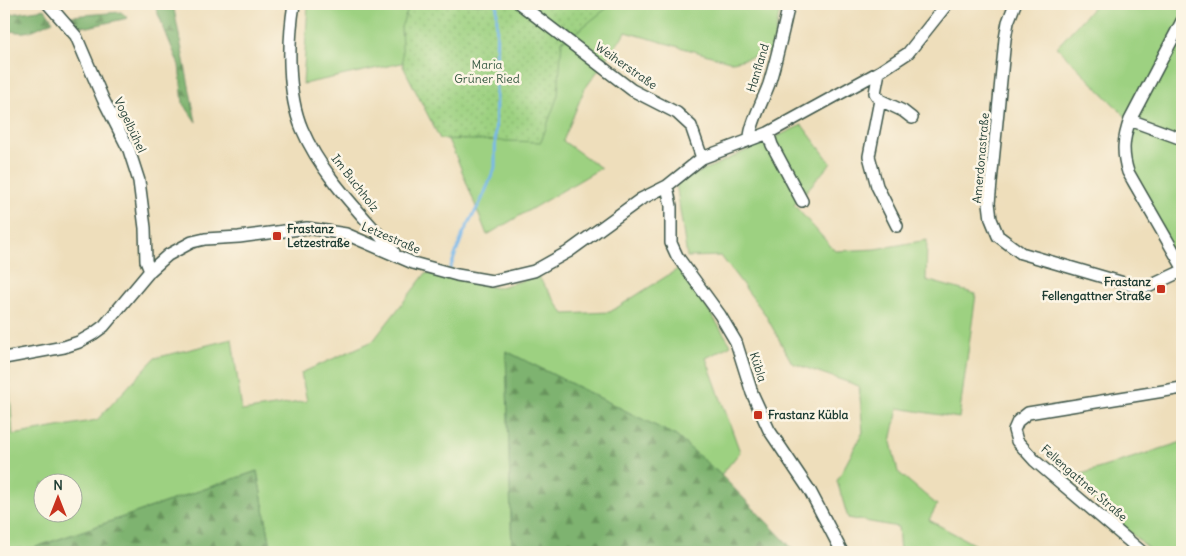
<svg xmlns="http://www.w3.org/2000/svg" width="1186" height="556" viewBox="0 0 1186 556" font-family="Delius,sans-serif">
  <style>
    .green { fill: #9dd181; stroke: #5e875a; fill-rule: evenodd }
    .forest { fill: url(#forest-firs); stroke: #4e7852 }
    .park { fill: url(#park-dots); stroke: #5e875a }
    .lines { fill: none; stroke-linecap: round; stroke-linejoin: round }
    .stream { stroke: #77b8eb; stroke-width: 3 }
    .street-casing { stroke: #3e5548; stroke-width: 14 }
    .street { stroke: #fff; stroke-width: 11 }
    .poi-dot { fill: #c8321e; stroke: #fcf5e5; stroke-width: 2 }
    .labels { text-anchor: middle; stroke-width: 5; stroke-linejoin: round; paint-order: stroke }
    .park-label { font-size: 12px; fill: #385b43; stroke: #fcf5e5 }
    .street-label { font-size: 12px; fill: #1f3d34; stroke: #fcf5e5 }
    .poi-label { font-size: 12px; font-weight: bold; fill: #1f3d34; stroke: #fcf5e5; text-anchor: start }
  </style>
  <defs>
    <pattern id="forest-firs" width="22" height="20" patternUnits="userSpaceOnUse" patternTransform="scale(1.25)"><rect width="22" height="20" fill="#7eb36f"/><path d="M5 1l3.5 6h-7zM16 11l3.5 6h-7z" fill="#67935c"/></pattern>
    <pattern id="park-dots" width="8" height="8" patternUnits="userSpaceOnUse" patternTransform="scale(1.25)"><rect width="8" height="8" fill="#9dd181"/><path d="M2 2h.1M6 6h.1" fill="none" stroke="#87b470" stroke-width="1.8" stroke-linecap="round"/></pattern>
  </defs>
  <rect width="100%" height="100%" fill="#fcf5e5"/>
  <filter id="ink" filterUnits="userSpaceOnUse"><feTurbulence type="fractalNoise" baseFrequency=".02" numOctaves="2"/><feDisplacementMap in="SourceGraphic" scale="10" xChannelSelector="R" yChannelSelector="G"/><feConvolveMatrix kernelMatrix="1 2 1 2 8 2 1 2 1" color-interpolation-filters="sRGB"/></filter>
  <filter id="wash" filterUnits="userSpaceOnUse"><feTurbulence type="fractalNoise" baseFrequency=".0096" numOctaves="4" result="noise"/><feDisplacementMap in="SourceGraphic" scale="20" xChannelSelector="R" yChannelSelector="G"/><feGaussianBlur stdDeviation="1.12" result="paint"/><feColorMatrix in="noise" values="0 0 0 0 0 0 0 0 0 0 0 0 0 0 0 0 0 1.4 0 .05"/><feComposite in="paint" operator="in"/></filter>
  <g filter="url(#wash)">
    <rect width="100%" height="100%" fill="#eedebb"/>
    <path class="green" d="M308,4H781L772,52L733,62L626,32L584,90L563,141L601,168L487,235L458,161L411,61L303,84Z
      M1096,4H1182V280L1130,185L1126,117L1057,47Z
      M802,125L831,163L794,205L835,251L876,249L927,240L926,280L976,294L959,418L898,408L891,442L898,472L937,505L929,520L988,552H900L898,527L848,518L837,481L863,432L859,386L792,363L765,314L721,256L687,257L676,183Z
      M681,267L731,345L706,358L740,452L721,475L676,436L506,351L512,552H272L257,471L33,548L4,550V365L8,364L13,435L97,420L155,358L232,339L242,411L307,401L301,373L373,341L426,273L497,288L538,276L564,314L610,312ZM42,484H72V514H42Z
      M1182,442V552H1152L1069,478Z"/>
    <path class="forest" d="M154,4H173L196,122L183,103L179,65Z
      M45,9L53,21C35,28 31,35 10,31L5,17L11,14Z
      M121,12L128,18L88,27L76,25L71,16Z
      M506,351L676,436L721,475L792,548V552H512Z
      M257,471L272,552H4V550L33,548Z"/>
    <path class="park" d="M410,4H612L569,38L562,40L558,95L541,142L440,139L403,66L401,27Z"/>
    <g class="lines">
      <path class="stream" d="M450,269L463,234L482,199L495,168L497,4"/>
    </g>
  </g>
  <g filter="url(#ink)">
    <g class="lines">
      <defs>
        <path id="street" d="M48,4L76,36L103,99L129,150L139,181L145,228L146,261L150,271
          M294,4C288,40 287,94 302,129C322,176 361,213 394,252
          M520,4L632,90L677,113L691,126L702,158
          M1015,4L1008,22L1005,39L989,203L991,219L998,236L1021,253L1134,286H1150L1182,271
          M1182,21L1130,120C1123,139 1122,153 1128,172L1182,266
          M879,72L875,93L880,100L869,156L877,186L897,226
          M880,100L903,111L912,118
          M1130,120L1182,139
          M768,133L772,145L802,201
          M750,139C749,127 764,98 769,84C777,58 783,31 789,4
          M667,186L671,206V243L677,256L720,315L736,342L752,393L769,430L810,491L842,552
          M4,358L64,347L79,342L93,334L104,326L150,271L168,255L192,242L205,239L239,237L307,228L346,234L413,263L457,275L492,281L534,271L568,252L641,199L667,186L702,158L768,133L879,72L908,53L947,4
          M1142,552L1035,461L1017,441L1014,430L1018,421L1028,413L1182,388"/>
      </defs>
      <use href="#street" class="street-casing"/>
      <use href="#street" class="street"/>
    </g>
  </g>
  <g class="poi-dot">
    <rect x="272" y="231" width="10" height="10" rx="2.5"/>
    <rect x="1156" y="284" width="10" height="10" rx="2.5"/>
    <rect x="753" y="410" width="10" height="10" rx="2.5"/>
  </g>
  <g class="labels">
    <g class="park-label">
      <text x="487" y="69">Maria<tspan x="487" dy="14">Grüner Ried</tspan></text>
    </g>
    <g class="street-label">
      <text transform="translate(626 66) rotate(35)" y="4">Weiherstraße</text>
      <text transform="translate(758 68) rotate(-73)" y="4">Hanfland</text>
      <text transform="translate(130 125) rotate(65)" y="4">Vogelbühel</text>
      <text transform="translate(981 158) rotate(-85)" y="4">Amerdonastraße</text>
      <text transform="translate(355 183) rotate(52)" y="4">Im Buchholz</text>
      <text transform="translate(391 238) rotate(23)" y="4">Letzestraße</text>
      <text transform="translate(758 367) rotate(72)" y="4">Kübla</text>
      <text transform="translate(1084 483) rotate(41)" y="4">Fellengattner Straße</text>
    </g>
    <g class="poi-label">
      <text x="287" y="233">Frastanz<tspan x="287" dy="14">Letzestraße</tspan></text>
      <text x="1151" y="286" text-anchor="end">Frastanz<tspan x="1151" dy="14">Fellengattner Straße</tspan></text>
      <text x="768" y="419">Frastanz Kübla</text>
    </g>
  </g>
  <rect width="1186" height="556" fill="none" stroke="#fcf5e5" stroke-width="20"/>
  <g transform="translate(58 498)"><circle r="24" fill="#fcf5e5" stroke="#a4ab9e"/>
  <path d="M0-4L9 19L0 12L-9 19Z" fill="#c8321e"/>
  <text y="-8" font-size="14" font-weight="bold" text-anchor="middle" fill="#1f3d34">N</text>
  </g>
</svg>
